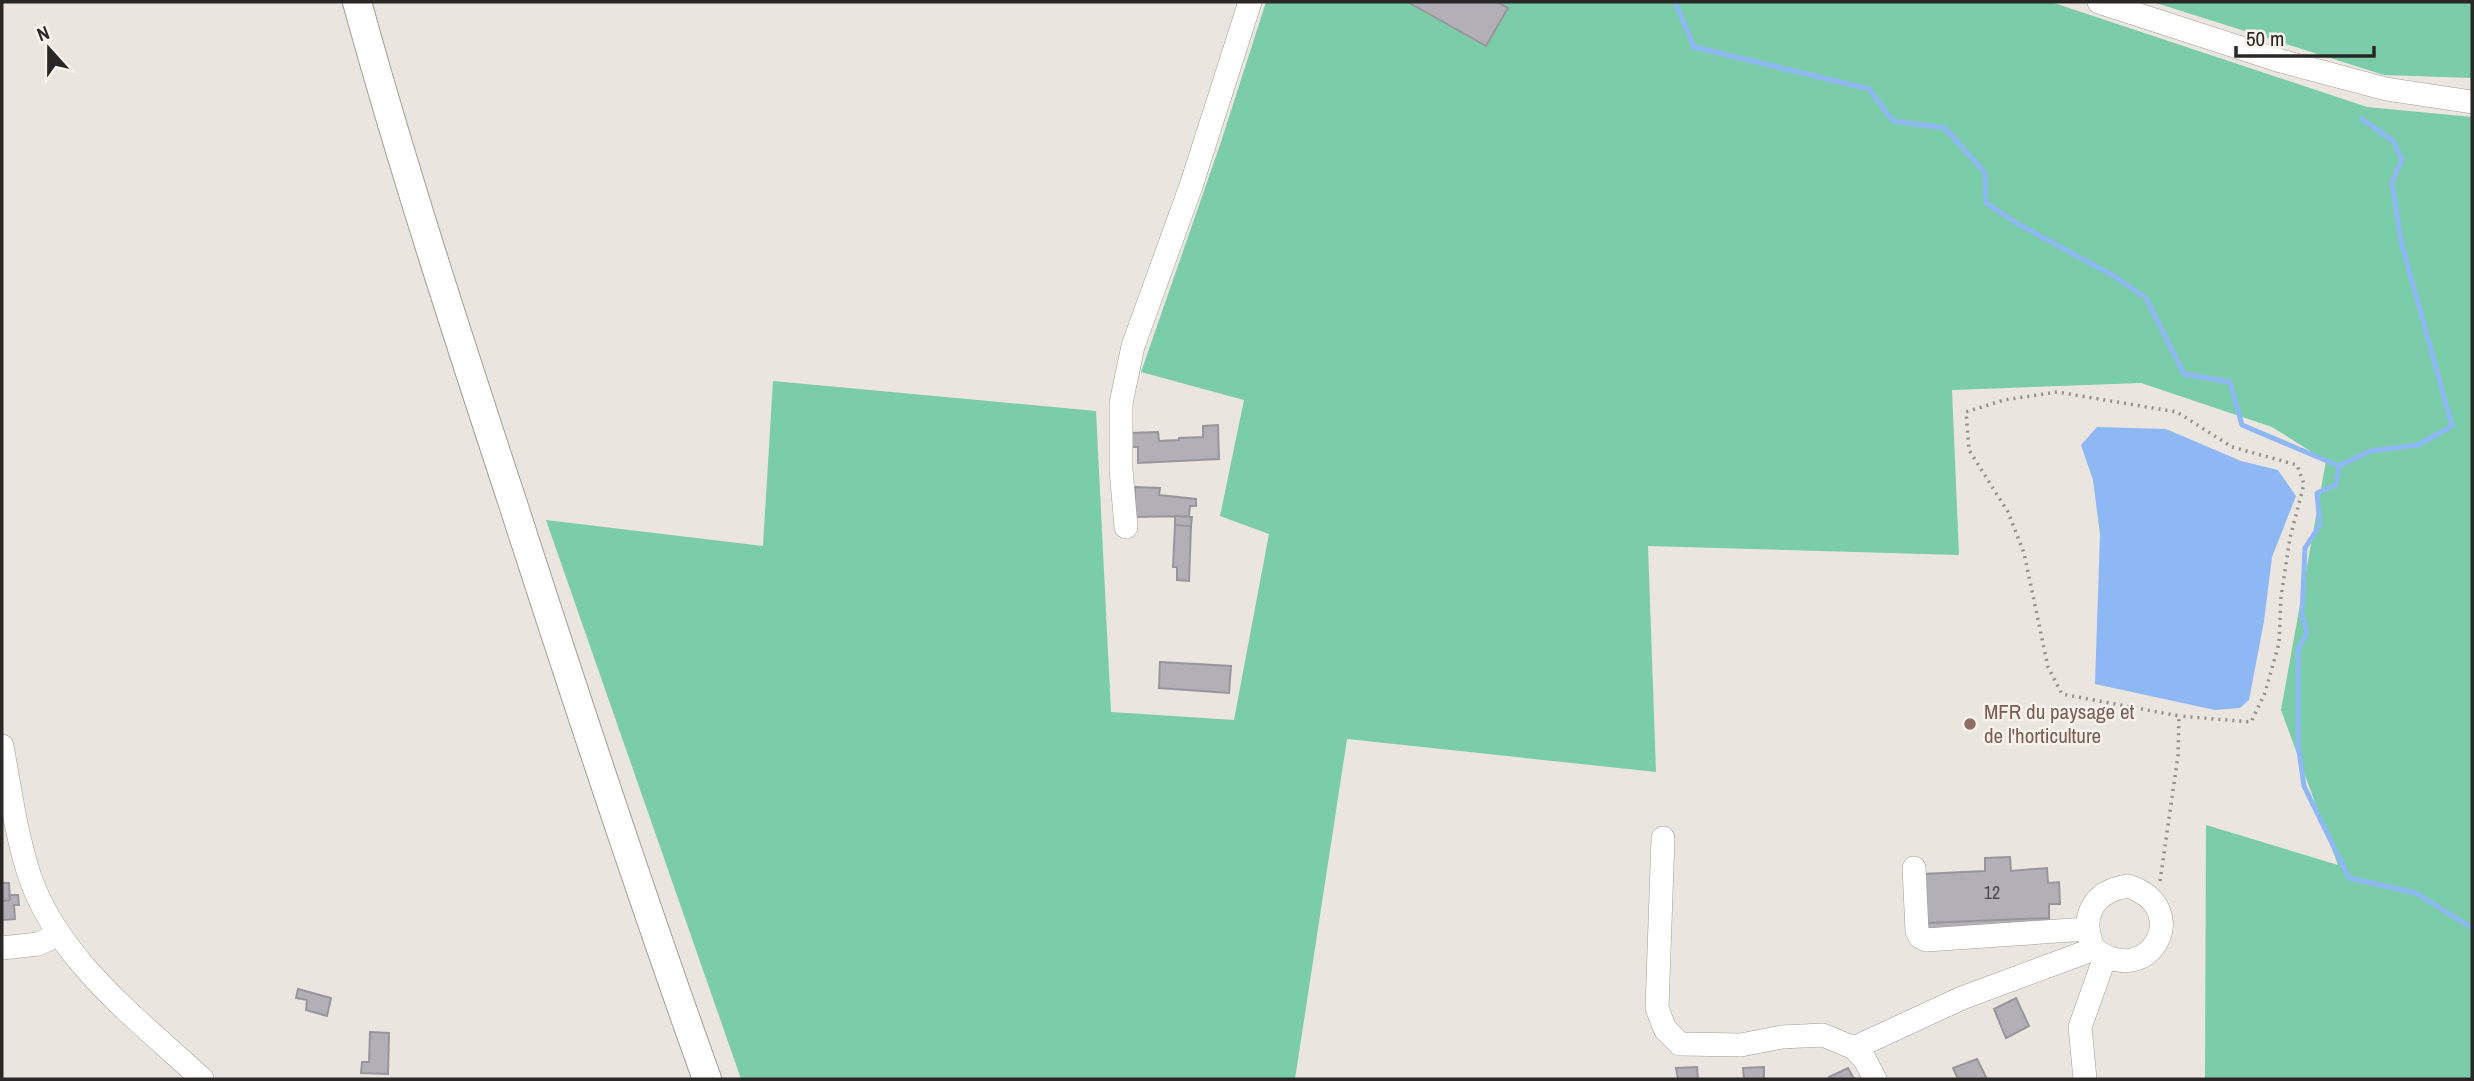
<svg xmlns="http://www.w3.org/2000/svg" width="2474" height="1081" viewBox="0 0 2474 1081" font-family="'Archivo Narrow',sans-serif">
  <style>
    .green { fill: #7bcca9 }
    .water { fill: #8eb8f3 }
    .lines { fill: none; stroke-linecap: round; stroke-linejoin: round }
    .stream { stroke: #8eb8f3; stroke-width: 5 }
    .building { fill: #b2b0b6; stroke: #98969d; stroke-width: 2 }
    .minor-casing { stroke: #a29d98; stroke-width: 24 }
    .major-casing { stroke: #a29d98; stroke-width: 30 }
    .path { stroke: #938f8b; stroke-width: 3.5; stroke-dasharray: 2 5; stroke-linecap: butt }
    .minor { stroke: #fff; stroke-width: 23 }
    .major { stroke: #fff; stroke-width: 28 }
    .education-dot { fill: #8d6e63; stroke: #f7f2ec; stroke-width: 2.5 }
    .labels { text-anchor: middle; stroke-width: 5; stroke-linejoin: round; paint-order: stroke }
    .number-label { font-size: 18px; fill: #4c4a4a }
    .education-label { font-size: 21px; fill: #785e54; stroke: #f7f2ec; text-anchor: start }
  </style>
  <rect width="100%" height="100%" fill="#eae5df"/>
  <path class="green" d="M1266,2H2051L2367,107L2472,117V1079H2205L2206,825L2338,865L2281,710L2326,461L2272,427L2141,383L1952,390L1959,555L1648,546L1656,772L1347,739L1295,1079H741L546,520L763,546L773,381L1096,411L1111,712L1234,720L1269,534L1220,516L1244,400L1141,372L1220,145Z
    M2153,2H2472V78L2384,75Z"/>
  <path class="water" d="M2097,427L2166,429L2241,461L2278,470L2296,496L2272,557L2264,621L2249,700L2240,708L2215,710L2095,684L2100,534L2093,480L2081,445Z"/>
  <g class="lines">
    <path class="stream" d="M1675,2L1694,47L1869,89L1893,121L1945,128L1985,173L1986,203L2018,224L2114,276L2146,298L2184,374L2230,382L2242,425L2339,466L2370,451L2418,445L2452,426L2401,241L2392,182L2402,160L2393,141L2362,119
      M2339,466L2336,485L2317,493L2320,525L2305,548L2302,615L2307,633L2298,650V744L2304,786L2349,878L2416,893L2472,928"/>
  </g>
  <path class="building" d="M1408,2H1497L1508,8L1486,46Z
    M1218,425L1219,459L1138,463V447H1129V433L1158,432L1159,441L1179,440V438L1203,437V426Z
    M1135,487L1160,488L1159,495L1196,499V506H1190L1189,516L1134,517Z
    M1175,516L1192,517L1191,526L1175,525Z
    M1175,525L1191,526L1189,581L1177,580V567H1173Z
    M1160,662L1231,666L1229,693L1159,688Z
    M2010,857L2011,871L2047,868L2048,883L2059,882L2060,904H2049V918L1925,923L1923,874L1985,871V858Z
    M2,883H9L10,900L2,901Z
    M9,895H18L19,905H14L15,919L2,920V901L10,900Z
    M2049,918V924L1926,930L1925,923Z
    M298,989L331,998L327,1016L306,1010L307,1000L296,998Z
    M2016,998L2029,1026L2006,1038L1994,1009Z
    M370,1032L389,1033L388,1074L361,1073L362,1062H369Z
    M1977,1059L1987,1079H1958L1953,1068Z
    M1697,1067L1698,1079H1678L1676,1068Z
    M1764,1067V1079H1744L1743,1068Z
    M1848,1068L1854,1079H1830L1829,1077Z"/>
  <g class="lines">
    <defs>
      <path id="minor" d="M2099,2L2281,61L2386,89L2472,102
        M1126,527L1121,469V403L1133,346L1191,186L1250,2
        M2,746C10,789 16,835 30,877C59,961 139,1020 202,1079
        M1663,838L1657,1008L1665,1029L1680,1044L1741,1045L1782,1037L1823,1035L1854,1048L1865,1060L1875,1079
        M1914,868L1917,931L1920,937L1926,940L2087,929
        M2128,886C2195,908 2149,991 2094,949C2079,917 2093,891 2128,886Z
        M2,948L38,944L59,934
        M1854,1048L1962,998L2094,949
        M2085,1079L2080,1027L2105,957"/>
      <path id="major" d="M357,2C404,172 459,340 514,507C576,699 639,890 707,1079"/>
    </defs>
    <use href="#minor" class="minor-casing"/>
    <use href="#major" class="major-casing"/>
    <path class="path" d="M2160,881L2178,756L2179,716L2062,694L2048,667L2024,553L2008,512L1969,450L1966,412L2004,400L2057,392L2177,412L2232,447L2297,465L2304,484L2290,538L2281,597L2279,643L2265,693L2251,722L2179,716"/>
    <use href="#minor" class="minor"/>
    <use href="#major" class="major"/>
  </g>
  <circle class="education-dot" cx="1970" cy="724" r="7"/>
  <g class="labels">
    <g class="number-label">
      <text x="1992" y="899">12</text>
    </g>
    <g class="education-label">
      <text x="1984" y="719">MFR du paysage et<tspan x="1984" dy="24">de l'horticulture</tspan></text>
    </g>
  </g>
  <rect width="2474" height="1081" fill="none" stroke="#2a2826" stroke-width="7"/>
  <g transform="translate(49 49) rotate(339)" stroke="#f7f2ec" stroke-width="5" paint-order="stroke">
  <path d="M0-5L12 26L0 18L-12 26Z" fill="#2a2826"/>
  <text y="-10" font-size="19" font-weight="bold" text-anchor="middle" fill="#2a2826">N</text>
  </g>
  <path d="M2236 46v10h138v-10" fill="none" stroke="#2a2826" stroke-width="3.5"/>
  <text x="2246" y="46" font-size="21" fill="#2a2826" stroke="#f7f2ec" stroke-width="5" paint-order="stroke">50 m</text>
</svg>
